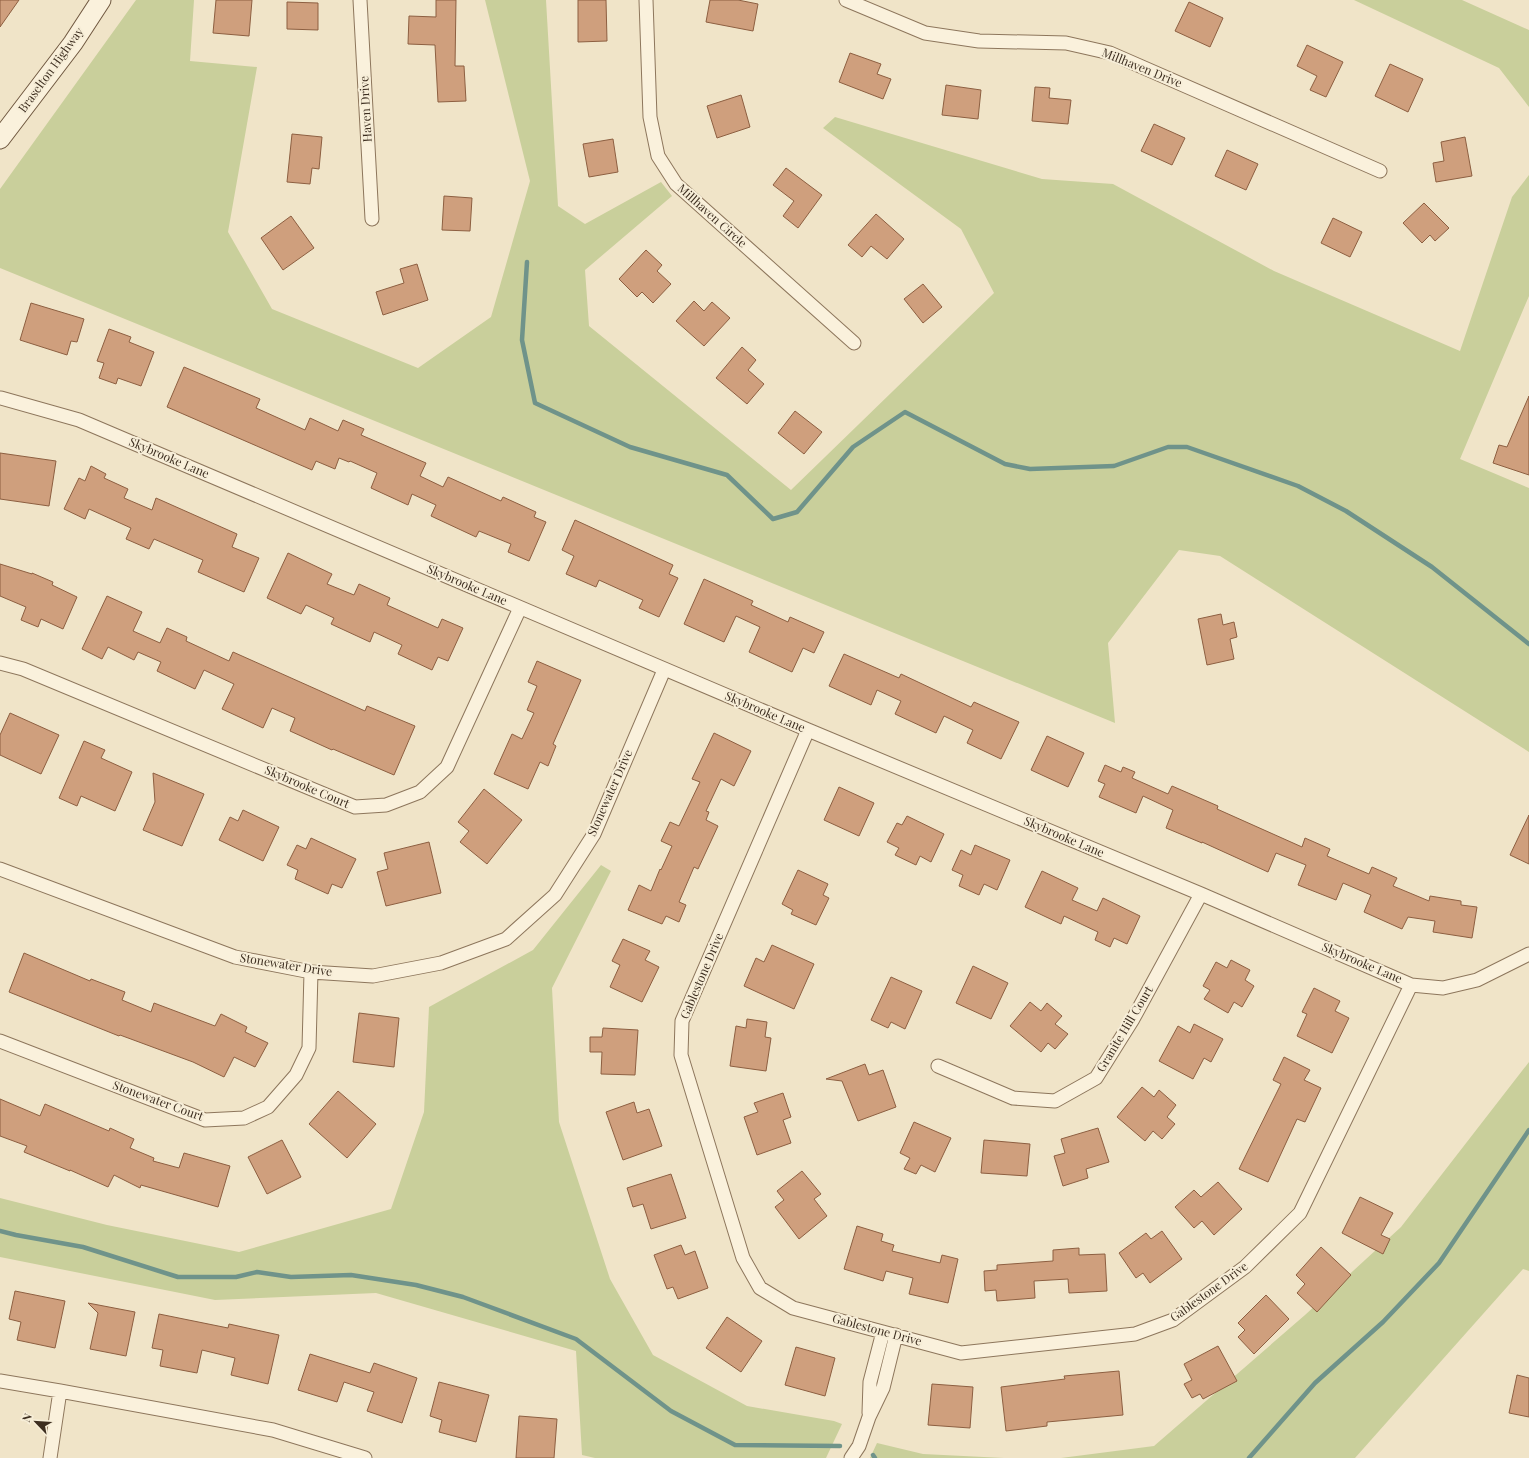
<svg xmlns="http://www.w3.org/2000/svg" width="1529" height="1458" viewBox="0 0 1529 1458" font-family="'Playfair Display',serif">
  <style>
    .green { fill: #c9cf9b }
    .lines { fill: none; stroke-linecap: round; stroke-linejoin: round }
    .stream { stroke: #6f938a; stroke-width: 4.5 }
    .building { fill: #cf9f7d; stroke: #8d5f41 }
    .street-casing { stroke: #8d765c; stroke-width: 15 }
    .secondary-casing { stroke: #6f573f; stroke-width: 21 }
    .street { stroke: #faf1dc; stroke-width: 13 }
    .secondary { stroke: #faf1dc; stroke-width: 19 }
    .labels { text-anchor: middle; stroke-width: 4; stroke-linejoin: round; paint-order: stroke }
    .street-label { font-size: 12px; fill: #3d2e20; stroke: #f7eed8 }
  </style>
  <rect width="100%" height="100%" fill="#f0e4c8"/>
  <path class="green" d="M136,0H194L190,61L257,67L228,232L272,309L418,368L491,317L530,181L485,0H546L558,206L585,224L661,182L672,196L585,270L589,326L791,490L994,293L961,229L823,128L835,117L1042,179L1113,184L1274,271L1460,351L1512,197L1529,175V296L1460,459L1529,488V752L1220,556L1179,550L1108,643L1115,723L0,268V189Z
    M1354,0H1462L1529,30V107L1499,68Z
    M601,865L611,871L552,988L559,1122L610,1279L653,1355L747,1406L834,1421L842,1424L826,1458H595L582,1455L576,1351L376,1293L215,1300L0,1257V1198L107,1225L239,1252L391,1209L424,1112L429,1007L533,950Z
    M1529,1062V1271L1523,1269L1355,1458H1061L1154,1446L1305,1315L1401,1227Z
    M877,1443L923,1454L1004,1458H870Z"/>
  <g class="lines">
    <path class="stream" d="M527,262L522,340L535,403L630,447L727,475L773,519L797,512L853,447L905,412L1005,464L1030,469L1114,466L1168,447H1187L1298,486L1346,511L1432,567L1529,644
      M0,1231L16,1235L83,1247L178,1277H236L257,1272L291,1277L351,1275L416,1285L463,1297L576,1339L671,1411L735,1445L840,1446
      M873,1455L875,1458
      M1249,1458L1315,1383L1383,1322L1439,1263L1529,1130"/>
  </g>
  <path class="building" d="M0,0H19L0,27Z
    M216,0H252L249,36L213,33Z
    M436,0H456L455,66H464L466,101L438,102L435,45L408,44L409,16L436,17Z
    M578,0H606L607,41L578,42Z
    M710,0H738L758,4L753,31L706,22Z
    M287,2L318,3V30L287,29Z
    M1189,2L1223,18L1210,47L1175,31Z
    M1307,45L1343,62L1326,97L1310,90L1317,76L1297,66Z
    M850,53L881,64L877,74L891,79L883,99L839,82Z
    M1390,64L1423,79L1408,112L1375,96Z
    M946,85L981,90L978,119L942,115Z
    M1035,87L1050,88L1049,98L1071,100L1068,124L1032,121Z
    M741,95L750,127L717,138L707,106Z
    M1154,124L1185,138L1172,165L1141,151Z
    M292,134L322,137L319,169L312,168L310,184L287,182Z
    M1465,137L1472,176L1436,182L1433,163L1444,161L1441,142Z
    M613,139L618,172L589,177L583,144Z
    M1227,150L1258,164L1246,190L1215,176Z
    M786,168L822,195L798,228L783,216L794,201L773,185Z
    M444,196L472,198L470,231L442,230Z
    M1424,203L1449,228L1435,241L1430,235L1422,243L1403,223Z
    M876,214L904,239L887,259L871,246L862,257L848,245Z
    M291,216L314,248L283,270L261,238Z
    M1333,218L1362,232L1350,257L1321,243Z
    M646,250L662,265L657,271L671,284L653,303L642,292L637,297L619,279Z
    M417,264L428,300L383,315L376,292L404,283L400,269Z
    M923,284L942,307L923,323L904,299Z
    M694,301L704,311L712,302L730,318L704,346L676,321Z
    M31,303L84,319L77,342L71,341L67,355L20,340Z
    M109,329L131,337L129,342L154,352L141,386L118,378L116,384L99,378L104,363L97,361Z
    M742,347L756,360L748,370L764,384L747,404L716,378Z
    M184,367L260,399L256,408L305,430L310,418L338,431L343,420L364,429L361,435L426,463L420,476L443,487L448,477L501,501L503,497L536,512L534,517L546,522L529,561L508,552L511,544L479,531L476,537L431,516L436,505L412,494L408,505L371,488L377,473L350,461L349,462L339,458L335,469L316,461L312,470L167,407Z
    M1529,396V475L1493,463L1499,445L1507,447Z
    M795,411L822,432L804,454L778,433Z
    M0,453L56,461L49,506L0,499Z
    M91,466L106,474L104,478L128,489L124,498L152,510L156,498L237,534L232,547L259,558L244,592L198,572L203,560L154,539L149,549L126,539L131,528L89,509L85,519L64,509L79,478L85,481Z
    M575,520L673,565L669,574L678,578L659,617L639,608L643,600L599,580L596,587L566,574L574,556L562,550Z
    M288,553L332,574L327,584L354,595L359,584L390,598L387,605L438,628L442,619L463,628L448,661L438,657L432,670L398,654L402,645L374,632L370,642L331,624L334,618L306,605L301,614L267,598Z
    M0,564L32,574V573L53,582L52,585L77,597L63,629L41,619L38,627L21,620L26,607L0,596Z
    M704,579L753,601L751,605L788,622L790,617L824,632L814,653L803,648L792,672L749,652L760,627L736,616L724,642L684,624Z
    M107,596L142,612L133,631L160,643L167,628L187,637L186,641L229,661L233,652L365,711L367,706L415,726L394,775L333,749L332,750L290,731L295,718L272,708L263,728L222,709L234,684L204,670L195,689L157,671L161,662L138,652L134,660L108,647L102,659L82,649Z
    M1221,614L1223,625L1234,622L1237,637L1230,639L1234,659L1207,665L1198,619Z
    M844,654L899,678L901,674L971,707L974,702L1019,722L1001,759L967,743L973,730L944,716L936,733L895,714L901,701L877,690L871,705L829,686Z
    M537,661L581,680L553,744L556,746L548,766L540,762L528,789L494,774L512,734L522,739L534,713L527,710L537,686L528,682Z
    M10,713L59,735L41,774L0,755V735Z
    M714,733L751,751L734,786L721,779L706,811L709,812L706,820L718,826L698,869L694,867L679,902L686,905L679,922L666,916L662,924L628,910L639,885L651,891L660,869L661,870L672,846L661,841L670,822L679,826L700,782L692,779Z
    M1047,736L1084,753L1068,787L1031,770Z
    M84,741L105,750L101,758L132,772L115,811L81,796L77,806L59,798Z
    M1105,765L1121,772L1123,767L1135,772L1132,778L1168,794L1172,786L1218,806L1217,809L1302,847L1305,838L1330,849L1327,856L1369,874L1372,867L1397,878L1393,886L1429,901L1430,896L1461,901V905L1477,907L1472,938L1433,932L1435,921L1408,917L1402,929L1364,912L1371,895L1343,883L1336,900L1298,885L1306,865L1276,853L1268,872L1202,842V843L1166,828L1173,810L1143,796L1136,813L1099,797L1105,784L1098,781Z
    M153,773L204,794L182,846L143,830L155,802Z
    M839,787L874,803L859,836L824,820Z
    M484,789L522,820L487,864L460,842L469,831L458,822Z
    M243,810L279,827L263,861L219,840L230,817L238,821Z
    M1529,815V864L1510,855Z
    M907,816L944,834L931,862L920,856L916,865L895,855L899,848L887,842L897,823L902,825Z
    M311,838L356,859L342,888L332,884L328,894L295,879L298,870L287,865L297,845L306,849Z
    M429,842L441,893L386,906L377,872L388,869L384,853Z
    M975,845L1010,860L997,890L984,884L979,895L959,886L963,875L952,870L961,850L971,855Z
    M798,870L828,884L823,895L829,898L816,925L791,914L793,910L782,904Z
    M1042,871L1078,888L1072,900L1097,911L1103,898L1140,916L1127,944L1114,938L1110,947L1095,940L1098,932L1064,916L1061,924L1025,907Z
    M623,939L650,951L645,960L659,967L642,1002L610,987L620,965L612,961Z
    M772,945L814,964L794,1009L744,986L756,958L764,962Z
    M24,953L90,981L91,979L125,992L122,1000L151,1012L154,1003L215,1026L221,1014L247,1027L245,1032L268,1043L255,1067L234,1057L224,1077L193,1062L120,1035L119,1036L9,992Z
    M1231,960L1250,970L1245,980L1254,986L1242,1007L1234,1002L1228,1013L1204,999L1210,990L1203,986L1216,962L1227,968Z
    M973,966L1008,983L991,1019L956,1003Z
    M891,977L922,991L905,1029L891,1022L888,1028L871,1020Z
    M1314,988L1340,1001L1335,1011L1349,1018L1332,1053L1297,1036L1307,1014L1302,1012Z
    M1030,1002L1041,1011L1047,1003L1062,1016L1055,1024L1068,1034L1055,1049L1048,1043L1041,1052L1010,1026Z
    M359,1013L399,1018L394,1067L353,1062Z
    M747,1019L767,1022L765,1037L771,1038L766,1071L730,1066L736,1026L746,1028Z
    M1194,1024L1223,1039L1211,1062L1204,1058L1193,1079L1159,1061L1178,1026L1190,1033Z
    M603,1028L638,1030L635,1075L601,1074L602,1052H590V1037H602Z
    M1284,1057L1310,1070L1304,1080L1321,1088L1305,1122L1297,1119L1268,1182L1239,1169L1281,1084L1273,1080Z
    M865,1064L869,1075L883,1070L896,1107L858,1121L842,1081L826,1079Z
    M1142,1087L1154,1097L1159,1090L1176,1105L1167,1117L1175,1124L1162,1139L1153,1131L1145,1141L1117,1117Z
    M338,1091L376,1124L347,1158L309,1124Z
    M783,1093L791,1117L783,1120L791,1143L757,1155L744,1117L758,1112L754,1103Z
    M0,1099L40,1116L45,1104L109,1131L110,1128L134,1139L130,1148L154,1158L153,1161L179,1168L184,1153L230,1166L218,1207L141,1185L140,1188L114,1175L108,1187L70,1170V1171L24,1152L27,1146L0,1136Z
    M634,1102L637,1113L649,1109L662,1146L623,1160L606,1112Z
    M914,1122L951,1138L935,1172L921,1165L916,1174L904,1169L910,1158L900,1153Z
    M1098,1128L1109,1162L1086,1169L1088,1178L1063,1186L1054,1156L1065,1153L1061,1139Z
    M282,1140L301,1177L267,1194L248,1157Z
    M984,1140L1030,1144L1027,1176L981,1173Z
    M802,1171L821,1194L814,1199L827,1216L799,1239L775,1207L784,1200L777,1191Z
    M671,1174L686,1218L651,1229L643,1204L633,1207L627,1188Z
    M1218,1182L1242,1209L1214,1235L1202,1221L1194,1228L1175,1207L1194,1190L1201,1197Z
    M1360,1197L1393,1213L1381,1235L1390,1239L1383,1254L1342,1233Z
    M857,1226L883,1234L881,1241L894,1245L892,1251L940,1263L942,1255L958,1259L948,1303L909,1294L913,1278L886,1271L883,1281L844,1269Z
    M1162,1231L1182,1259L1150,1283L1143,1273L1136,1278L1119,1253L1146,1233L1151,1239Z
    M681,1245L685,1255L695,1251L708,1288L678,1299L673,1287L667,1289L654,1255Z
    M1321,1247L1351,1275L1317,1312L1297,1293L1305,1284L1296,1275Z
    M1079,1248V1255L1105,1254L1107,1291L1069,1293L1068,1279L1034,1281L1035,1298L997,1301L996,1290L985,1291L984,1271L997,1270V1265L1053,1261V1250Z
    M15,1291L65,1301L55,1348L17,1340L21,1322L9,1319Z
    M1266,1295L1289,1319L1254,1354L1238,1337L1245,1330L1238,1323Z
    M88,1303L135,1312L126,1356L90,1349L98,1313Z
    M159,1314L228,1328L229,1324L279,1335L268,1384L231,1375L235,1358L202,1350L197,1373L160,1366L163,1350L152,1348Z
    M727,1317L762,1341L741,1372L706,1348Z
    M1218,1346L1237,1381L1203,1399L1200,1394L1192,1398L1184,1384L1192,1380L1184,1364Z
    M796,1347L835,1358L825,1396L785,1385Z
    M310,1354L370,1373L374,1363L417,1378L402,1423L367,1411L374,1392L344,1382L337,1402L298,1390Z
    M1119,1371L1123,1415L1047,1422V1426L1006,1431L1001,1387L1065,1379L1064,1376Z
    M1517,1375L1529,1378V1417L1509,1413Z
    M439,1382L489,1395L476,1442L439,1432L442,1420L430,1416Z
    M932,1384L973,1387L970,1428L928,1425Z
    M519,1416L557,1419L554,1458H516Z"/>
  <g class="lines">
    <defs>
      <path id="street" d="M360,0L372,219
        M646,0L650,117L658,156L676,184L854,343
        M846,0L925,33L979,41L1066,43L1110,53L1380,171
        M1,398L79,420L808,730L1201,894L1411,985L1443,988L1477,980L1529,954
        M0,663L23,669L355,807L386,805L420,792L447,767L520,608
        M808,730L682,1021L681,1055L743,1258L760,1288L793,1308L961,1353L1135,1334L1173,1320L1245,1267L1300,1213L1411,985
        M0,869L235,957L311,972L373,976L441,963L506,939L555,895L594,834L664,670
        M0,1041L205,1120L244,1118L268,1107L296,1075L309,1048L311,972
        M938,1066L1013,1098L1055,1101L1096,1078L1133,1019L1201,894
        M0,1381L60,1391L273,1430L365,1458
        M869,1413L870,1382L883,1332
        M50,1458L60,1391
        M851,1458L859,1446L869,1417L883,1388L896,1335"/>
      <path id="secondary" d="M0,139L73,43L101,0"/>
    </defs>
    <use href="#street" class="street-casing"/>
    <use href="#secondary" class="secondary-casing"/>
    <use href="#street" class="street"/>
    <use href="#secondary" class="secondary"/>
  </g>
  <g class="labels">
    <g class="street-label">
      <text transform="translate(1142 68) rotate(22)" y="4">Millhaven Drive</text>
      <text transform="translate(51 70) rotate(-54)" y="4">Braselton Highway</text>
      <text transform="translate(366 109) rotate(-93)" y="4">Haven Drive</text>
      <text transform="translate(712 216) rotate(42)" y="4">Millhaven Circle</text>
      <text transform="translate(169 458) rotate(23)" y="4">Skybrooke Lane</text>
      <text transform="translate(467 585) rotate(23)" y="4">Skybrooke Lane</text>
      <text transform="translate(765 712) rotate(23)" y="4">Skybrooke Lane</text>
      <text transform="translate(307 787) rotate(23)" y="4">Skybrooke Court</text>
      <text transform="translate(610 793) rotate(-66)" y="4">Stonewater Drive</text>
      <text transform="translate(1064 837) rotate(23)" y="4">Skybrooke Lane</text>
      <text transform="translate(1362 963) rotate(23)" y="4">Skybrooke Lane</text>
      <text transform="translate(286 965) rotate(9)" y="4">Stonewater Drive</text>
      <text transform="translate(702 976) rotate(-67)" y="4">Gablestone Drive</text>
      <text transform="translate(1125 1029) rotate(-59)" y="4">Granite Hill Court</text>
      <text transform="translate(158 1101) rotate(20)" y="4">Stonewater Court</text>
      <text transform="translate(1209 1292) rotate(-36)" y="4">Gablestone Drive</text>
      <text transform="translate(877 1330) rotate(15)" y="4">Gablestone Drive</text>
    </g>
  </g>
  <g transform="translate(36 1422) rotate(295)" stroke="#f7eed8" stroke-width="3" paint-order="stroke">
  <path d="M0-3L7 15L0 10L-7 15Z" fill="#3d2e20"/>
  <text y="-6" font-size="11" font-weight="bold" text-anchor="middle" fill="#3d2e20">N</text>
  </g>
</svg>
